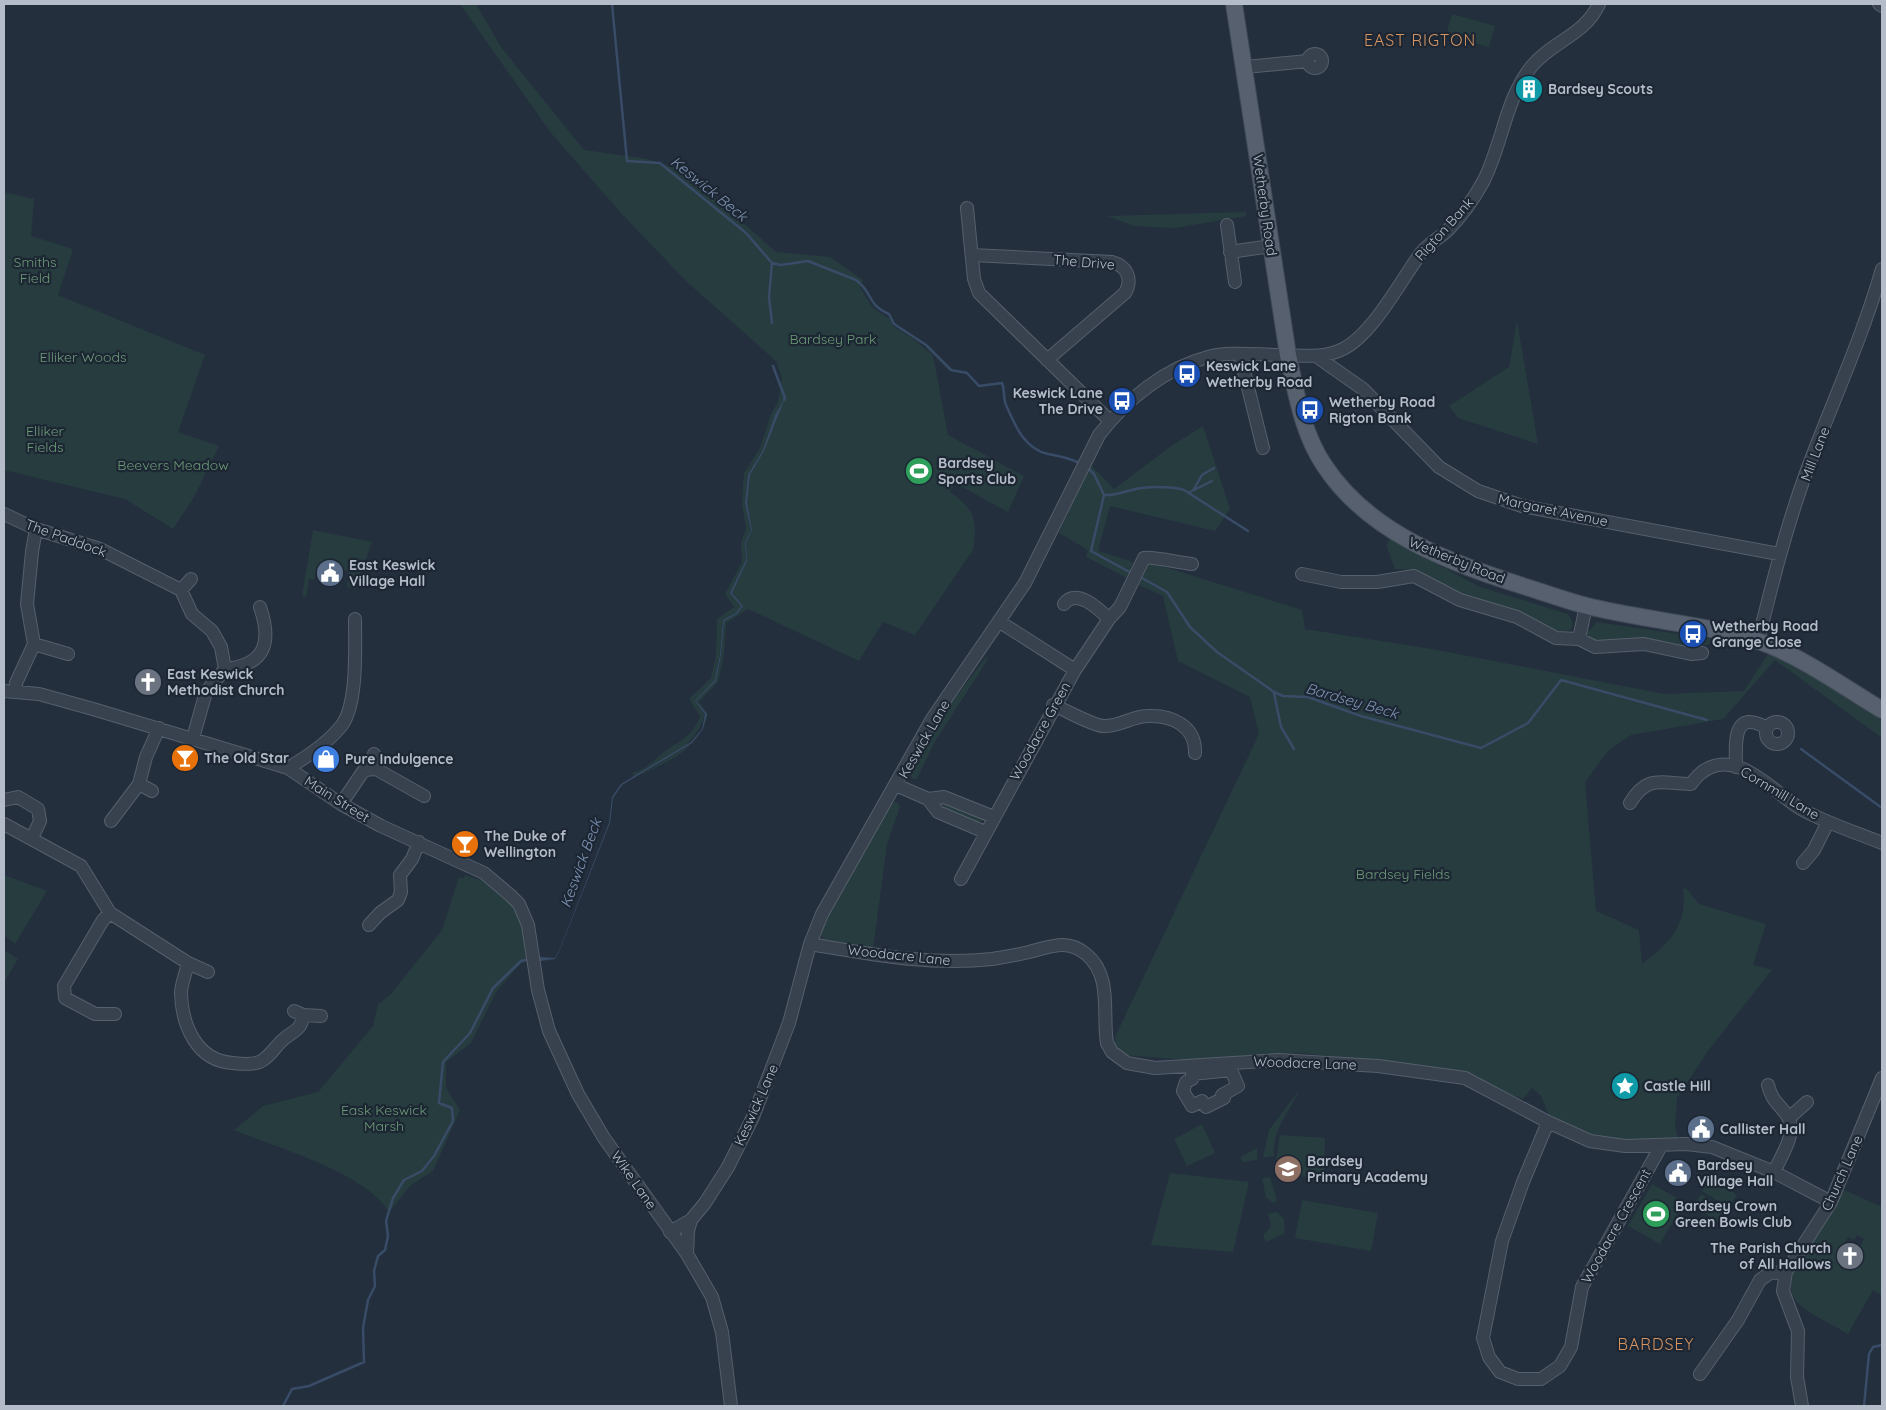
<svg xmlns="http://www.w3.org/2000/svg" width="1886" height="1410" viewBox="0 0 1886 1410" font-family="Quicksand,sans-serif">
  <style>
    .green { fill: #263c3f; fill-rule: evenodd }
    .water { fill: #394c67 }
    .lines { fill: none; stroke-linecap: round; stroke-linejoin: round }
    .stream { stroke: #394c67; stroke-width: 2.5 }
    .minor-casing { stroke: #565f6c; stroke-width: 14 }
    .major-casing { stroke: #414a57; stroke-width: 18 }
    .minor { stroke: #38414e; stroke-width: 12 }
    .major { stroke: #56606e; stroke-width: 16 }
    .labels { text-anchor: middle; stroke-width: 4.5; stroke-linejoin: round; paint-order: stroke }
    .poi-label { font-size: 14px; font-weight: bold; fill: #b4bcc9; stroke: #1d2633; text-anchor: start }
    .street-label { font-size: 14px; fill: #b4bcc9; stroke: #1d2633 }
    .park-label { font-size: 14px; fill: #6b9a76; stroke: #1d2633 }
    .water-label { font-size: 15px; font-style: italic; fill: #7c92b1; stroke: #1d2633 }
    .quarter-label { font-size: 16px; letter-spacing: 1px; fill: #d59563; stroke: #1d2633 }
  </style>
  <rect width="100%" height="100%" fill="#242f3e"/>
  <path class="green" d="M460,4H476L501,47L584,150L648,159L686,172L776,252L830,257L863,280L860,287L872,307L890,319L893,326L912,338L933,355L948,435L1024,476L1008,512L955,483L950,492C975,509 978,521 973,550L915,635L883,622L859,661L748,609L726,623L724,655L718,682L699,702L708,714C698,753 667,760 636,778L692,743L703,729L706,714L696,701L716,681L721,655L724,621L737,614L743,606L732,593L747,561L746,543L752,530L747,503L750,475L764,451L777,412L763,450L748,475L745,503L751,530L745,543L746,560L730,593L741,606L736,613L723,620L720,655L715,681L695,701L705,714C696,748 664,759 635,777L632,773C648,769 655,758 668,749C683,739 694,734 700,716L689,699L711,678L716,656L717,619L734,607L725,594L742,562L741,542L746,529L742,504L744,473L760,448L771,414L778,402L782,378L776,361L686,281L621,213L551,133Z
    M1452,14L1495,26L1489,47L1446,35Z
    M4,192L34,199L31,236L73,249L58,295L205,355L178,432L219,446L194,497L173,529L125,499L4,470Z
    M1246,212V216L1175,228L1134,226L1108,216Z
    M1517,321L1538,444L1458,418L1449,406L1509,367Z
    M1203,426L1230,509L1215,531L1110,506L1098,551L1133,562L1127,578L1086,557L1088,550L1059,533L1090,464L1114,489L1171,446Z
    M313,530L372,542L355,589L347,587L349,571L317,566L314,580L309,579L306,597L302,596Z
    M1390,539L1480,587L1568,614L1573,623L1571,630L1559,633L1471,600L1414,570L1395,569L1386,545Z
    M1152,563L1302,610L1305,629L1432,649L1664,694L1744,691L1770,651L1835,689L1882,721V738L1775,660L1723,719L1631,735L1608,751L1585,782L1596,911L1639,930L1642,964C1669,944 1688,925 1683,889L1686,888L1699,904L1766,924L1753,965L1772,970L1708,1051L1677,1098L1675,1127L1678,1138L1629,1141L1582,1132L1549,1116L1541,1096L1532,1088L1523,1099L1498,1090L1463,1071L1432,1067L1301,1053L1188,1060L1123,1055L1114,1045L1116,1035L1259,734L1250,697L1178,661L1163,596L1139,585L1146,567Z
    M1597,622L1711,639L1710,644L1693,648L1662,642L1597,643L1588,637L1587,633Z
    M986,657L988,659L934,743L917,779H913L910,774L912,767L942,715Z
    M897,802L900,807L887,844L873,949L824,940L820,933L827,916L892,803Z
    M945,802L983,818V820L979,823L943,808L942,805Z
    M4,875L47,891L15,944L4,935Z
    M465,875C473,878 483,880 491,884C520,899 525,933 526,962L521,963L496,992L471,1043L446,1062V1088L460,1110L433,1171L410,1186L389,1212C365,1172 277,1148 234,1130L263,1106L318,1092L373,1026L378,1004L390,995L442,930L459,877L463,879Z
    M4,950L18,959L4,983Z
    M1299,1090C1288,1117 1273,1125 1274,1156L1263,1158L1269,1130Z
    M1202,1124L1215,1153L1187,1166L1174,1139Z
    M1280,1135L1325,1138L1324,1182L1318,1185L1308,1177L1299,1176V1164L1276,1160Z
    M1257,1148V1160L1242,1162L1240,1157Z
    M1170,1173L1249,1182L1233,1252L1151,1245Z
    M1270,1177L1277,1200L1274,1203L1266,1198L1262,1178Z
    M1710,1178L1737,1195L1729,1208L1702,1191Z
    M1652,1184L1684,1202L1660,1244L1628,1226Z
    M1842,1189L1882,1207V1299L1881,1295L1873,1290L1848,1334C1832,1324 1809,1315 1796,1301C1776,1278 1820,1230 1833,1210C1837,1204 1839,1196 1842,1189ZM1857,1235L1864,1239L1859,1248L1865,1252L1855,1270L1847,1266L1844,1270L1840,1267L1842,1263L1836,1259L1848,1237L1854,1240Z
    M1701,1194L1728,1211L1720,1223L1693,1206Z
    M1302,1200L1378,1213L1371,1251L1295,1238Z
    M1277,1212L1284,1219L1285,1233L1266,1242L1263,1236L1271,1226L1268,1214Z"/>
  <path class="water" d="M785,398L764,451L750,475L747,503L752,530L746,543L747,561L732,593L743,606L737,614L724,621L721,655L716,681L696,701L707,714L703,729L692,743L622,785L613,798L610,823L559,952L555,959L540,961L539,957L555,958L559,951L609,823L612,797L621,784L691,742L702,729L705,714L695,701L715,680L720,655L723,620L736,613L741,606L730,593L746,560L745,543L751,530L745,503L748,475L763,450L775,415Z"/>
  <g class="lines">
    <path class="stream" d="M612,4L627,161L660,163L746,233L772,263L769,297L772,323
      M772,263L781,265L808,261L856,280C873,292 866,304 889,314L894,324L926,345L951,370L967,373L979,386L1002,383C1005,390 1003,398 1006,405C1015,425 1024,449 1048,454C1061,456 1069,458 1082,464
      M773,366L785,398L784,400
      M1088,468L1094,474L1104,495L1091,551L1133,574
      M1194,489L1202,475L1214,468
      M1188,493L1212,481
      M1105,495C1114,496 1123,492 1132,490C1144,486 1172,486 1184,490L1248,531
      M1140,577L1167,592L1190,627L1217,652L1274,692L1283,696L1308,697L1361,716L1481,748L1528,723L1561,680L1707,720
      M1274,693L1281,727L1294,749
      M1801,749L1882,808
      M283,1406L292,1389L309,1386L364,1362L363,1328L368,1300L375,1286L374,1271L378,1256L385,1250L388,1236L386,1221L393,1198L404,1180L422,1171L434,1156L453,1121L452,1108L439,1103L443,1062L470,1033L493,988L521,961L526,960
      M1864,1406L1869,1354L1873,1347L1882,1345"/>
    <defs>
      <path id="minor" d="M1879,4L1882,6
        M1308 61a7 7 0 1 1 14 0a7 7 0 1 1-14 0Z
        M1245,67L1308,61
        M967,208L974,279L979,293L1110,421
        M1227,225L1235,282
        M1230,252L1271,246
        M972,255L1112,262C1127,266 1133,279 1125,293L1047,360
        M1240,355L1263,448
        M1316,356L1363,389L1439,467L1478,491L1522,506L1779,554
        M4,514L36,529L100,549L181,590L192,614L212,631L221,647L225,669L206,692L193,738
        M1302,574L1341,582H1377L1414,576L1460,600L1517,617L1556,638L1579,639L1595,647L1644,644L1691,654L1702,653
        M181,590L191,579
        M1064,604C1076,587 1099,609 1109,619
        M1579,639L1586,606
        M1758,641C1772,584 1786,528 1806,473C1831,405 1862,339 1882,269
        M34,644L68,654
        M225,669C266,665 272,642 260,607
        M1075,670L1109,619L1120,607L1144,558C1150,556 1181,563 1192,564
        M4,691L39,694L93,709L288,768L341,804L381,826L484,873L510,895L519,904L528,925L538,990L549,1031L578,1094L604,1138L687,1254L712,1297L722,1332L731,1406
        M16,691V683L34,644L27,604L32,552L36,529
        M1053,705C1066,710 1091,725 1103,726C1119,727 1132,716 1148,716C1172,715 1196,726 1195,753
        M1766 733a11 11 0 1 1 22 0a11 11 0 1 1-22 0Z
        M1736,767C1736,746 1731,707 1767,728
        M288,768C307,757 328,743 342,725C358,703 355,646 355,619
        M373,769L374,754
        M139,784L152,791
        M896,785L928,799L944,797L994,817
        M928,799L938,812L985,832
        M4,800L18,797L38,809L40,821L32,838
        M1630,803C1648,773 1663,784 1691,784C1694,780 1697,776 1701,773C1735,745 1774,793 1801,809C1826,823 1855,832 1882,843
        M341,804L364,770L376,769L424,796
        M111,821L139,784L146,757L159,728
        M4,824L81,866L110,913L188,963L208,972
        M1803,863L1814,850L1828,822
        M961,879L1075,670L1000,622
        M110,913L103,920L64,986L65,998L95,1014H115
        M369,925L380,913L398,900L401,892L400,875L412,859L419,842
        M810,944C870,954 930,966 992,959C1004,957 1017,955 1029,952C1050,947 1067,938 1086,954C1113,976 1102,1014 1107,1043L1112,1052L1127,1063L1155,1068L1278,1060L1378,1066L1465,1078L1548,1122L1590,1141L1625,1146L1686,1144L1712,1147L1774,1172L1831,1202
        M188,963C186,973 181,984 181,993C182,1026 197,1061 233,1063C241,1064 256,1065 263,1060C272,1054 277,1044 285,1038C295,1030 302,1029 303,1015
        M294,1011L303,1015L321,1016
        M1231,1070L1238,1086L1222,1095L1224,1098L1206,1107L1202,1101L1192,1106L1183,1091L1186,1082L1192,1079V1074Z
        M1768,1085C1772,1102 1780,1104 1788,1117C1798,1132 1780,1158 1774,1172
        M1789,1118L1807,1102
        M1548,1122L1523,1182L1502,1241L1483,1338L1489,1357L1500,1372L1518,1379H1541L1560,1366L1571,1347L1582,1287L1661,1146
        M670,1232L691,1220L705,1203L728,1167L753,1117L789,1023L810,944L822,914L932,719L1025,583L1099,435C1126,400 1165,368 1208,357C1230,351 1257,355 1280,355C1301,355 1323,359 1343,349C1373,334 1401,280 1421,253C1428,244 1439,238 1447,231C1461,217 1473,200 1483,182C1502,146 1505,100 1531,67C1551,42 1585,35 1599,4
        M687,1254L688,1231L691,1220
        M1700,1374L1738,1320L1760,1280L1770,1273L1786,1272
        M1802,1406L1797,1377L1798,1331L1783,1291L1786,1272L1831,1202L1882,1078"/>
      <path id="major" d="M1234,4L1288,355C1296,392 1302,432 1324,465C1369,534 1451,563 1526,587C1546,593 1567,601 1587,606C1644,620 1705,624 1761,642C1799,655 1847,689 1882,710"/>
    </defs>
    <use href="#minor" class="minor-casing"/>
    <use href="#major" class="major-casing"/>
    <use href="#minor" class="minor"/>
    <use href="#major" class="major"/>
  </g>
  <defs>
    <symbol id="building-disc" viewBox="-11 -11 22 22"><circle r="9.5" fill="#0f9aa8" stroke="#1d2633"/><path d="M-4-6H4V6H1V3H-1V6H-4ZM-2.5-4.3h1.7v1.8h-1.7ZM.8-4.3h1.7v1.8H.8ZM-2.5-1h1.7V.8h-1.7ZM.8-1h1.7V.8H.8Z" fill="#fff"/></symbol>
    <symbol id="bus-disc" viewBox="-11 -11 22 22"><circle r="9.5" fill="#1a4fb4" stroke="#1d2633"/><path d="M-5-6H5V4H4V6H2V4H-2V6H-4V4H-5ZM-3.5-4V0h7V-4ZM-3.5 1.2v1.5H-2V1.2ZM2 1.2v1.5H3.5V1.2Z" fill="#fff"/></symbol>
    <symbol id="stadium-disc" viewBox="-11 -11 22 22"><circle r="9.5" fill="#2e9e5b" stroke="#1d2633"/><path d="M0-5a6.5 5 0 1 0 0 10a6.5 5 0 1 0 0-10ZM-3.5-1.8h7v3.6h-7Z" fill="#fff"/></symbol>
    <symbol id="civic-disc" viewBox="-11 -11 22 22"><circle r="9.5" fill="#5c6f8a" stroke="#1d2633"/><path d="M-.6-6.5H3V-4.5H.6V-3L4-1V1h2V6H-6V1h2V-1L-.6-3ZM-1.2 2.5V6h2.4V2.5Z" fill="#fff"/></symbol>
    <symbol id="church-disc" viewBox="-11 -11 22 22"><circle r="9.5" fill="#6b7280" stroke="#1d2633"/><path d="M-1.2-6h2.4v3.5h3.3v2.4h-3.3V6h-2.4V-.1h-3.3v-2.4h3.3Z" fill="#fff"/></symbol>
    <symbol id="bar-disc" viewBox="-11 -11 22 22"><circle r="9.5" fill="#e8710a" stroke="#1d2633"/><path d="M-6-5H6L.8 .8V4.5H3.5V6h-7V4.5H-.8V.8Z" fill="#fff"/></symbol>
    <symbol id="shop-disc" viewBox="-11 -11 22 22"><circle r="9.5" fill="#3f7fe0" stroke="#1d2633"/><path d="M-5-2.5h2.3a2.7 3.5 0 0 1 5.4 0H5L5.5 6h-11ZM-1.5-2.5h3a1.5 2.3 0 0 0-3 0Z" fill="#fff"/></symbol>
    <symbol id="sight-disc" viewBox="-11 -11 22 22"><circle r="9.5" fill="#0f9aa8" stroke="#1d2633"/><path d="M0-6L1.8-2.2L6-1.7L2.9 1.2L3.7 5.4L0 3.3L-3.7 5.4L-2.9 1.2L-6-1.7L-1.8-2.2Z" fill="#fff"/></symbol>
    <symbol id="school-disc" viewBox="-11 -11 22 22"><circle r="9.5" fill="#8d6e63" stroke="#1d2633"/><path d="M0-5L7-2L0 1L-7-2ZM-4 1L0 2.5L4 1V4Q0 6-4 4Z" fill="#fff"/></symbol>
  </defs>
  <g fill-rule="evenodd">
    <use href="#building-disc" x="1513" y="73" width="32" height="32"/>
    <use href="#bus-disc" x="1171" y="358" width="32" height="32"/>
    <use href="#bus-disc" x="1106" y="385" width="32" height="32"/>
    <use href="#bus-disc" x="1294" y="394" width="32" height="32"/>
    <use href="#stadium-disc" x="903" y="455" width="32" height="32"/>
    <use href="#civic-disc" x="314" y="557" width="32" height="32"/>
    <use href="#bus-disc" x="1677" y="618" width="32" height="32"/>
    <use href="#church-disc" x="132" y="666" width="32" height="32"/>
    <use href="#bar-disc" x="169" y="742" width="32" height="32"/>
    <use href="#shop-disc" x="310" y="743" width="32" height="32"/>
    <use href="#bar-disc" x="449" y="828" width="32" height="32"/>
    <use href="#sight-disc" x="1609" y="1070" width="32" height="32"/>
    <use href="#civic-disc" x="1685" y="1113" width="32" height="32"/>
    <use href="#school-disc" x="1272" y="1153" width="32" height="32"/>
    <use href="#civic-disc" x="1662" y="1157" width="32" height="32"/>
    <use href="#stadium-disc" x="1640" y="1198" width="32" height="32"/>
    <use href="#church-disc" x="1834" y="1240" width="32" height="32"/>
  </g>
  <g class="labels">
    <g class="poi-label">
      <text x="1548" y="94">Bardsey Scouts</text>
      <text x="1206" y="371">Keswick Lane<tspan x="1206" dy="16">Wetherby Road</tspan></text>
      <text x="1103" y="398" text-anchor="end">Keswick Lane<tspan x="1103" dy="16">The Drive</tspan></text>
      <text x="1329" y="407">Wetherby Road<tspan x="1329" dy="16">Rigton Bank</tspan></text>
      <text x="938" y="468">Bardsey<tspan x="938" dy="16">Sports Club</tspan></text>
      <text x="349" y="570">East Keswick<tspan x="349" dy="16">Village Hall</tspan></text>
      <text x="1712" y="631">Wetherby Road<tspan x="1712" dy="16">Grange Close</tspan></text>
      <text x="167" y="679">East Keswick<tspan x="167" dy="16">Methodist Church</tspan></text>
      <text x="204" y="763">The Old Star</text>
      <text x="345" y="764">Pure Indulgence</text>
      <text x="484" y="841">The Duke of<tspan x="484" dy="16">Wellington</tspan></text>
      <text x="1644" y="1091">Castle Hill</text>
      <text x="1720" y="1134">Callister Hall</text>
      <text x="1307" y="1166">Bardsey<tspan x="1307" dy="16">Primary Academy</tspan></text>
      <text x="1697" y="1170">Bardsey<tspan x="1697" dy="16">Village Hall</tspan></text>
      <text x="1675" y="1211">Bardsey Crown<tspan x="1675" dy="16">Green Bowls Club</tspan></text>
      <text x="1831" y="1253" text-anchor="end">The Parish Church<tspan x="1831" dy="16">of All Hallows</tspan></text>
    </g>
    <g class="street-label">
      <text transform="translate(1265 205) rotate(82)" y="5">Wetherby Road</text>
      <text transform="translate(1444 229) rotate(-48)" y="5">Rigton Bank</text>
      <text transform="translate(1084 262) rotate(5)" y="5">The Drive</text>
      <text transform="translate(1815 454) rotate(-69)" y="5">Mill Lane</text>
      <text transform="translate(1553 510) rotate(12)" y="5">Margaret Avenue</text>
      <text transform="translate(66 538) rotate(20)" y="5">The Paddock</text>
      <text transform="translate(1457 560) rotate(22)" y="5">Wetherby Road</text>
      <text transform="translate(1040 731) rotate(-61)" y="5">Woodacre Green</text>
      <text transform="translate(924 739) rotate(-60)" y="5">Keswick Lane</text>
      <text transform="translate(1780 793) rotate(31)" y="5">Cornmill Lane</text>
      <text transform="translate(337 799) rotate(32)" y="5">Main Street</text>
      <text transform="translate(899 955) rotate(6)" y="5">Woodacre Lane</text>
      <text transform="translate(1305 1063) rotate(2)" y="5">Woodacre Lane</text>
      <text transform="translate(756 1105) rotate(-66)" y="5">Keswick Lane</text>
      <text transform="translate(1842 1173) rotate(-66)" y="5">Church Lane</text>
      <text transform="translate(634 1180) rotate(55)" y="5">Wike Lane</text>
      <text transform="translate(1616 1226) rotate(-61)" y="5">Woodacre Crescent</text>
    </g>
    <g class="park-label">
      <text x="35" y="267">Smiths<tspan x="35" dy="16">Field</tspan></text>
      <text x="833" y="344">Bardsey Park</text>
      <text x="83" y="362">Elliker Woods</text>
      <text x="45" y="436">Elliker<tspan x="45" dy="16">Fields</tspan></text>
      <text x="173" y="470">Beevers Meadow</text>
      <text x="1403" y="879">Bardsey Fields</text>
      <text x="384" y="1115">Eask Keswick<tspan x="384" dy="16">Marsh</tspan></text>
    </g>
    <g class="water-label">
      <text transform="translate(709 189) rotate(39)" y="5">Keswick Beck</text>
      <text transform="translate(1352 701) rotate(16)" y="5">Bardsey Beck</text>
      <text transform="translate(581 863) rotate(-70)" y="5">Keswick Beck</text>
    </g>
    <g class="quarter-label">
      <text x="1420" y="46">EAST RIGTON</text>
      <text x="1656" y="1350">BARDSEY</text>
    </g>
  </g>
  <rect width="1886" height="1410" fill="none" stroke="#b4bcc9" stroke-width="10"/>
</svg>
